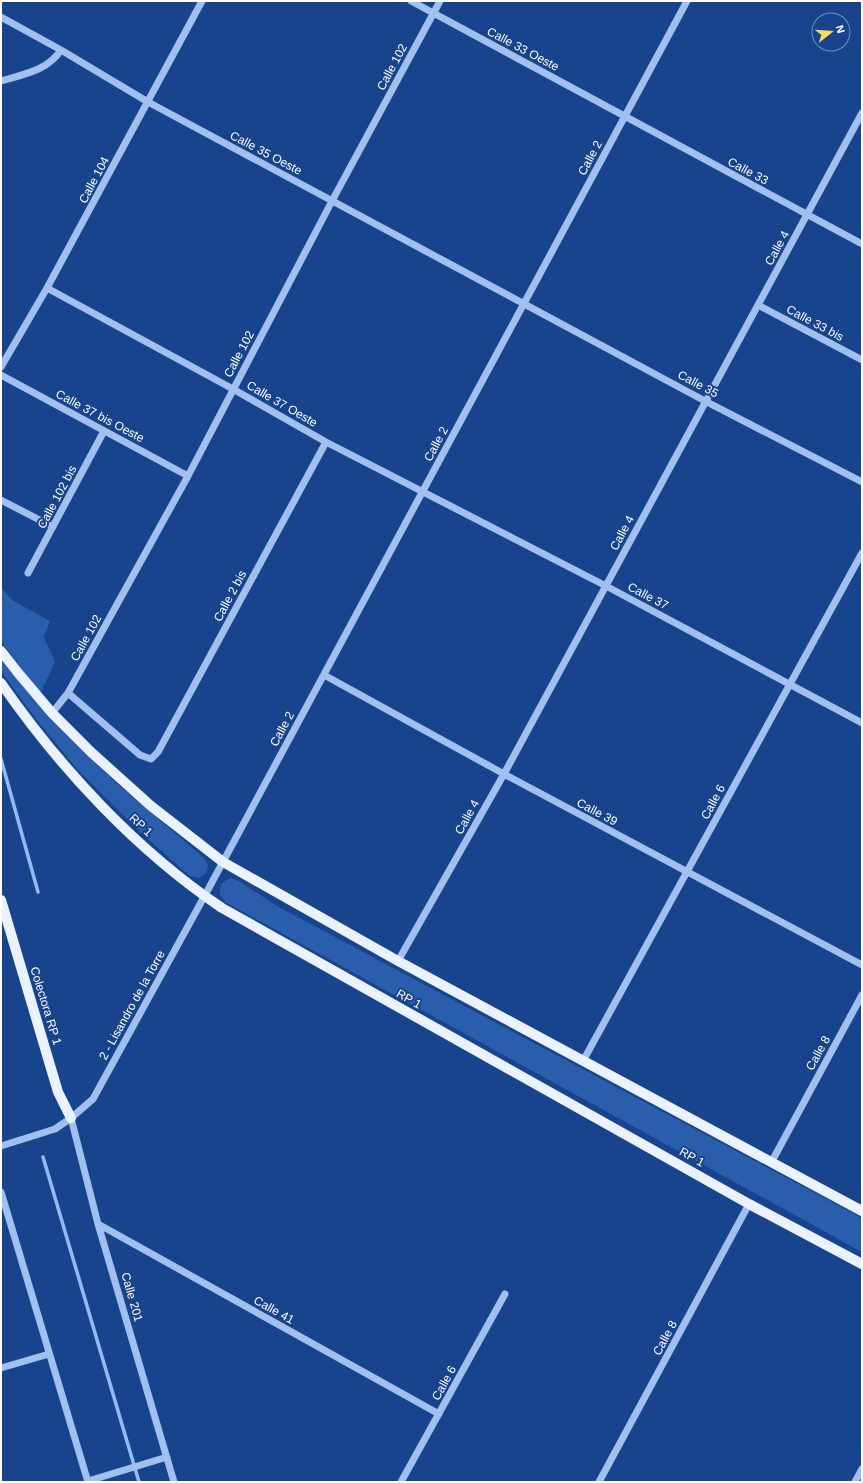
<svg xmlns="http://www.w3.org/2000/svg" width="863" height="1483" viewBox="0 0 863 1483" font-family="Arial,sans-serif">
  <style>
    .green { fill: #2a5dab }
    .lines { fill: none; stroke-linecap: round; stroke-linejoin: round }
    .stream { stroke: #94baf1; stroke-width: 3.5 }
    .minor { stroke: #a2c0ef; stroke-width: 7 }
    .major { stroke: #eaf1ff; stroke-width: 10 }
    .labels { text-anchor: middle; stroke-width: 4; stroke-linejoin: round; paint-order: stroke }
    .street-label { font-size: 12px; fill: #fff; stroke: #17448c }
  </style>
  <rect width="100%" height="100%" fill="#17448c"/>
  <path class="green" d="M1,587L12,600L50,621L44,637L55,662L40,694L1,641Z
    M1,654L74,742L114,781L204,858L208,865L206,873L199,878L190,876L141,833L77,769L35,718L1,671Z
    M231,878L239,881L277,906L862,1218V1252L225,902L220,895C219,886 222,881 231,878Z"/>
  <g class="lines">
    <path class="stream" d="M1,759L38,892
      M43,1157L139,1482"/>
    <path class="minor" d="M411,1L862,244
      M1,17L61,50L148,102L705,401L862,482
      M1,81C24,74 47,71 61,50
      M47,288L233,389L326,442L606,586L862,723
      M758,305L862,360
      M1,367L47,288L202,1
      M1,375L188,476
      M1,500L53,527
      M28,573L104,431
      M324,675L504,774L862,965
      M68,693L140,755L151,759L158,752L326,442
      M52,713L68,693L188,476L332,201L440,1
      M398,961L504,774L862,113
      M583,1061L862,553
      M71,1118L98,1224L174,1482
      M1,1146L55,1129L71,1118L93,1099L204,897L687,1
      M771,1163L862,995
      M1,1192L88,1482
      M98,1224L439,1414
      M1,1368L49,1354
      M88,1481L167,1457
      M401,1482L505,1294
      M599,1482L749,1204
      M855,1482L862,1469"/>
    <path class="major" d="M1,651L19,674L52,713L91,752L151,806L223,862L398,961L862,1211
      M1,683C60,768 136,850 222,908L749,1204L862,1264
      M1,900L58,1092L71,1118"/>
  </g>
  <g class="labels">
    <g class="street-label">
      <text transform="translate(523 49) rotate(28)" y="4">Calle 33 Oeste</text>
      <text transform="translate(392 67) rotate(-62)" y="4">Calle 102</text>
      <text transform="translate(266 153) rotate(28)" y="4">Calle 35 Oeste</text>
      <text transform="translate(590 158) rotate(-62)" y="4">Calle 2</text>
      <text transform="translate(748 171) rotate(28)" y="4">Calle 33</text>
      <text transform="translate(94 180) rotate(-62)" y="4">Calle 104</text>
      <text transform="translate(777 248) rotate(-61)" y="4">Calle 4</text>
      <text transform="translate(815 323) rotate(28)" y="4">Calle 33 bis</text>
      <text transform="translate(239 354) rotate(-62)" y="4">Calle 102</text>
      <text transform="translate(698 384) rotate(28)" y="4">Calle 35</text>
      <text transform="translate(282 404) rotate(30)" y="4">Calle 37 Oeste</text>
      <text transform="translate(100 416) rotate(28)" y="4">Calle 37 bis Oeste</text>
      <text transform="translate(436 444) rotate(-62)" y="4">Calle 2</text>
      <text transform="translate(57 497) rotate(-62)" y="4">Calle 102 bis</text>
      <text transform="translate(622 533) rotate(-62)" y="4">Calle 4</text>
      <text transform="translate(230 596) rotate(-62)" y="4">Calle 2 bis</text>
      <text transform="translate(648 596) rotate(28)" y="4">Calle 37</text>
      <text transform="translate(86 638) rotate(-61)" y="4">Calle 102</text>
      <text transform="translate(282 729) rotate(-62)" y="4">Calle 2</text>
      <text transform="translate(713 802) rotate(-62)" y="4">Calle 6</text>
      <text transform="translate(597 812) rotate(28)" y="4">Calle 39</text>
      <text transform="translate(467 817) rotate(-61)" y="4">Calle 4</text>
      <text transform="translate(141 825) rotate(43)" y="4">RP 1</text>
      <text transform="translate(409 999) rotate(29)" y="4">RP 1</text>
      <text transform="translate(132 1005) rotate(-61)" y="4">2 - Lisandro de la Torre</text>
      <text transform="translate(46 1006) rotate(73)" y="4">Colectora RP 1</text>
      <text transform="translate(818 1053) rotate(-61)" y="4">Calle 8</text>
      <text transform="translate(692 1157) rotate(29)" y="4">RP 1</text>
      <text transform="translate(132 1297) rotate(74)" y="4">Calle 201</text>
      <text transform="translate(274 1310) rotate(29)" y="4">Calle 41</text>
      <text transform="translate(665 1338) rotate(-62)" y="4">Calle 8</text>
      <text transform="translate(444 1383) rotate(-61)" y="4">Calle 6</text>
    </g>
  </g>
  <rect width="863" height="1483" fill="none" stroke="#ffffff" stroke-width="4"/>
  <g transform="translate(831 32) rotate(73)"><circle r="19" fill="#17448c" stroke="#748fba"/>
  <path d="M0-3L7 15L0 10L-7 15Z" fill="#ffda60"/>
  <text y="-6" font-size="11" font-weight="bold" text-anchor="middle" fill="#ffffff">N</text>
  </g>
</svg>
